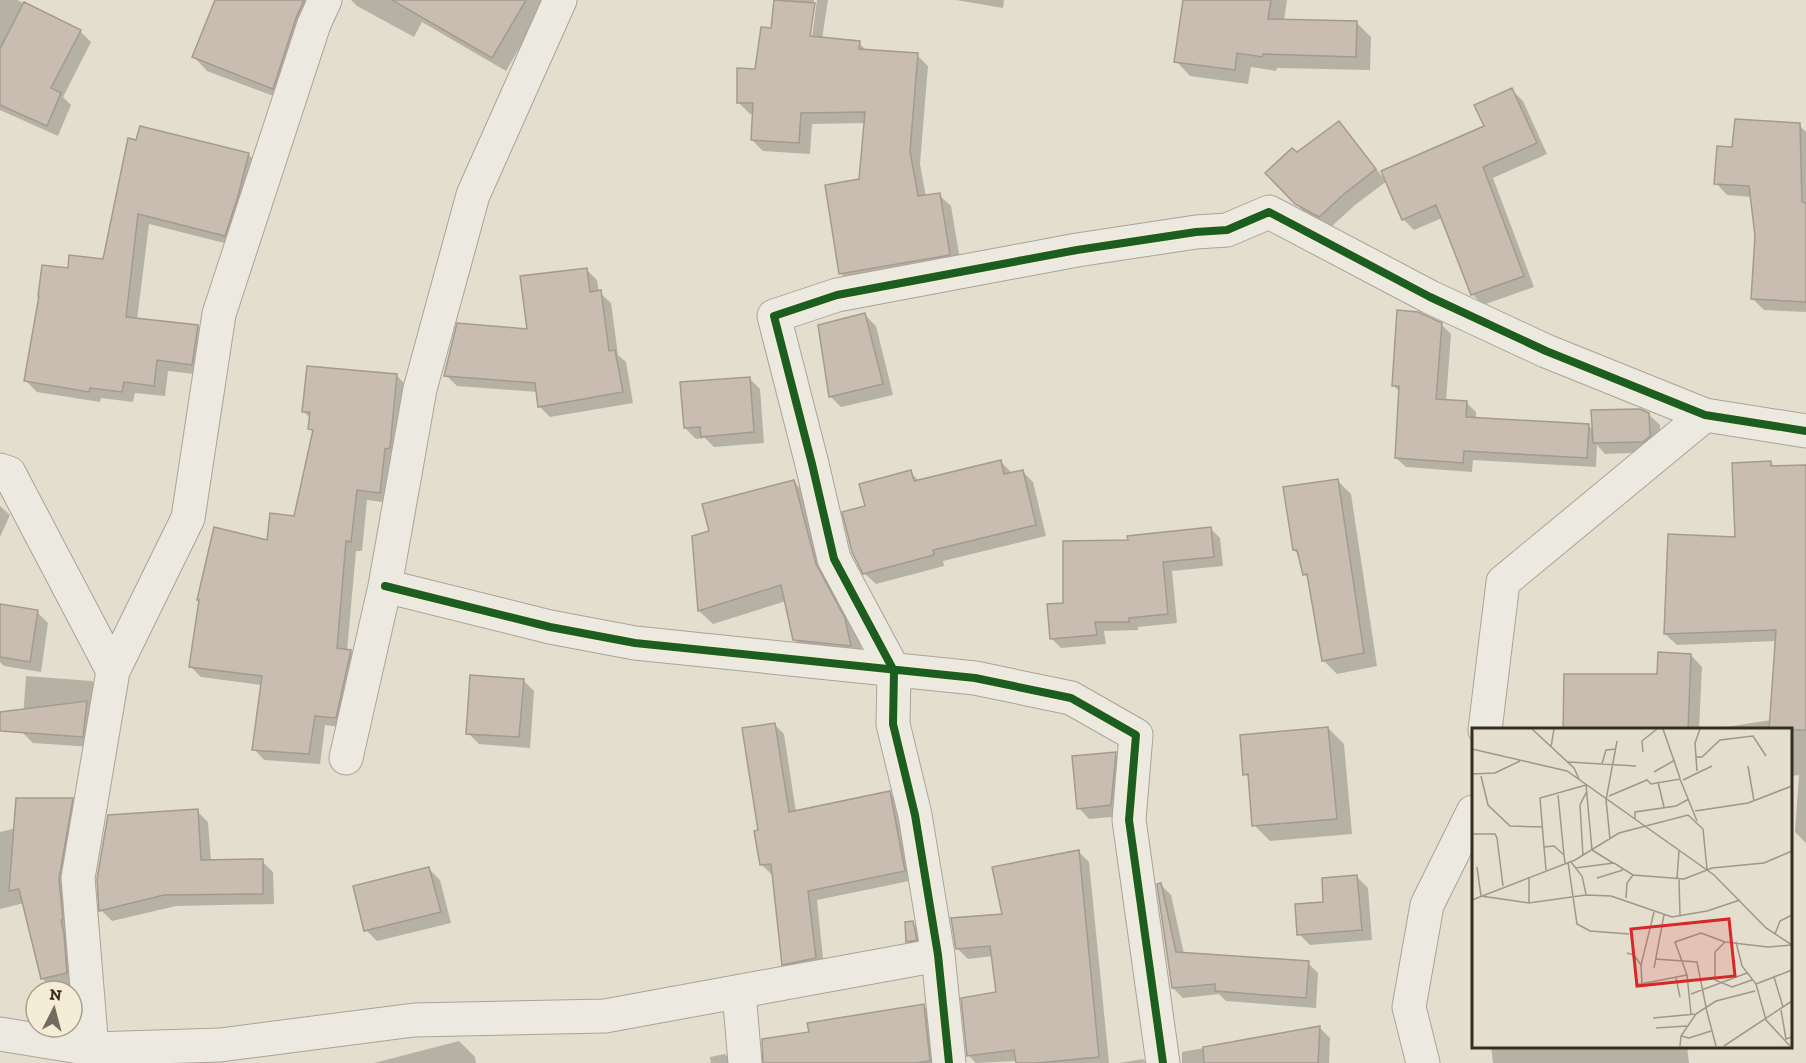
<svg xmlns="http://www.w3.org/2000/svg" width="1806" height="1063" viewBox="0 0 1806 1063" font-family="'Zilla Slab',serif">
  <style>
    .shadow { fill: #0003 }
    .building { fill: #c8bdb0; stroke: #a49a8e; stroke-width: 1.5 }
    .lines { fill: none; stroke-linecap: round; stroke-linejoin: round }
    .street-casing { stroke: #aaa397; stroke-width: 35 }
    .street { stroke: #ece9e0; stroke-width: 33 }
    .cycleway-casing { stroke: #f4ecd5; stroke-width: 11 }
    .cycleway { stroke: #1b5e20; stroke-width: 8 }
    .inset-road { fill: none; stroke: #9f9789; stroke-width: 1.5 }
    .view { fill: #d62828; fill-opacity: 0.15; stroke: #d62828; stroke-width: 3 }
    .inset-edge { fill: none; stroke: #382c20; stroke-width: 3 }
  </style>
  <rect width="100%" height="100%" fill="#e4decf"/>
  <path class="shadow" d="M0,0H17L80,31L91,42L63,97L71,105L58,136L0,110Z
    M216,0H327L287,101L207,71L194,57Z
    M351,0H543L546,3L506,71L422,22L414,37L357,6Z
    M776,0H814L808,43L811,44L817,0H828L822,39L859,43L867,51L917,55L928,66L920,164L926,197L939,195L951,206L961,266L852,284L840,273L861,180L866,123L812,124L810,154L763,151L752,140L754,114H750L738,102L756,70L773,30Z
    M956,0H1004L1003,8Z
    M1184,0H1287L1284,21L1356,22L1371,37L1370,70L1277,68L1276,71L1251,67L1248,84L1190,76L1176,61Z
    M1512,90L1523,101L1547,154L1493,178L1534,287L1483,305L1472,294L1442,218L1414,230L1403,219L1387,181L1355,205L1331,227L1307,215L1267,174L1339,123L1349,134L1385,180L1486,127Z
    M1799,125L1806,132V312L1764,310L1752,298L1756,236L1752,197L1727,195L1716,183L1734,149Z
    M130,140L248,154L259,165L236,246L149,224L137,320L198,326L209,337L203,375L168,371L165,396L135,393L133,402L101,398L100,402L37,392L26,381L69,270L104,261Z
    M586,269L597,280L599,292L611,303L618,355L626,362L633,403L550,417L539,406L538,392L457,386L446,375L528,331Z
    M865,315L876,326L893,395L841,407L830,396Z
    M1441,324L1451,334L1446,401L1467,403L1476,412V419L1588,425L1594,431L1648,414L1660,425V447L1655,452L1605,454L1597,445L1596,467L1473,460L1472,472L1406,467L1396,458L1400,392L1393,385Z
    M396,375L407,386L390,503L367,500L362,551H356L347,651H351L361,661L346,728L325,725L320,764L264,760L254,749L262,685L201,677L191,667L268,541L295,517L314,433L310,429L311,419L304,412Z
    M749,378L760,389L764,443L714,447L705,438L696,439L685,428Z
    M1001,462L1012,473L1022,471L1033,482L1046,536L943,561L944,566L876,584L864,573L910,472L919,481Z
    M1771,463L1775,467L1806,466V843L1795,832L1799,775L1790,776V730H1707L1771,720L1776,641L1677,645L1665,634L1737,539Z
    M1337,480L1351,494L1377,666L1337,674L1323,660L1309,579L1304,574L1299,555L1294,550Z
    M794,482L808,496L858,634L864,659L809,654L795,640L786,601L713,624L699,611L694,537L711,532Z
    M0,506L10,515L0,537Z
    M1210,528L1220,538L1223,566L1172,571L1177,623L1138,627V630L1104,631L1106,644L1061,648L1052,639L1065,604L1129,541Z
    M0,608L37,612L48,623L41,672L4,666L0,662Z
    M1691,655L1702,667L1699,730H1565Z
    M26,676L92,681L103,692L93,747L33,743L22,732Z
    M523,680L534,691L530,748L479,744L468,733Z
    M774,724L784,734L796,812L889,793L899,802L914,880L817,900L824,968L793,973L783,964L773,874H771L762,865L760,831Z
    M1328,728L1344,744L1352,834L1270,841L1254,825L1250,779L1245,774Z
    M1115,754L1126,765L1122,816L1089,819L1079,808Z
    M72,799L85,812L79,986L54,991L42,978L24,903L0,909V832L25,826Z
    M197,811L208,822L211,862L262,861L273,872L274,904L176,906L112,921L101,910Z
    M1079,852L1089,862L1109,1063H1017V1061L976,1063L969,1056L998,993L993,956L968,959L957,948L1003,916Z
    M429,869L440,880L451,923L377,941L366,930Z
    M1357,877L1368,888L1372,940L1310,945L1299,934L1325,903Z
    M1161,885L1171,895L1184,954L1308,963L1318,973L1316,1008L1226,1001L1219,994L1183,998L1173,988Z
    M913,923L918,928L921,945L913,946L908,941Z
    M924,1006L935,1017L939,1063H765L810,1034Z
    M1319,1027L1330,1038L1329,1063H1182V1052Z
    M459,1041L475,1057L476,1063H374Z
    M1491,1046H1687L1689,1063H1493Z
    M725,1054L734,1063H711L710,1057Z
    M1143,1059L1147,1063H1119Z"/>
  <path class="building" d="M215,0H304L296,18L273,89L192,57Z
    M392,0H526L492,58Z
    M774,0L815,3L810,36L860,41L859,49L918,53L910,151L918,196L940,193L950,255L839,274L825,185L859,179L865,112L801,113L799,143L751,140L753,103H737V68L755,69L761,27L771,28Z
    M1183,0H1271L1268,19L1357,21L1356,57L1263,54L1262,57L1237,53L1235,70L1174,62Z
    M24,2L81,30L51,88L61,93L47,126L0,105V49Z
    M1512,88L1537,143L1483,167L1524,276L1471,295L1436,205L1402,220L1381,171L1484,126L1474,105Z
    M1735,119L1800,123L1802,202L1806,203V302L1751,299L1755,236L1749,186L1714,184L1717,146L1732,147Z
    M1339,121L1376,169L1344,194L1319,217L1295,204L1265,173L1292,148L1297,152Z
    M140,126L249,153L238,196L225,236L138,214L126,317L198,325L192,365L157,360L154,386L124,382L122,392L90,388L89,392L24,381L39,296H38L42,265L68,268L69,255L103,259L128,138L136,140Z
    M587,268L590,292L601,290L609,351L615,350L623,392L538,407L535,383L444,376L457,323L527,329L520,276Z
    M1397,310L1418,312L1442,323L1436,399L1467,401L1466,417L1589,424L1587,458L1464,451L1463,463L1395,458L1399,386H1392Z
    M865,313L883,384L829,397L818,325Z
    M307,366L397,374L390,448L385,449L380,493L357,490L351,542L346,541L337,648L351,650L336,718L315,716L309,754L252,750L262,676L189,667L199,600H197L214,527L267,540L270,513L294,516L313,430L308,429L310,412H302Z
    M750,377L754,432L701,437L700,427L684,428L680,382Z
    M1640,409L1649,413L1650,436L1643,442L1593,443L1591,410Z
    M1001,460L1004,474L1023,470L1036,525L933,550L934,555L863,574L852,552L842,512L865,506L859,484L911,470L914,481Z
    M1771,461V466L1806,465V730H1769L1776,630L1664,634L1668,534L1735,537L1732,463Z
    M1338,479L1364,653L1322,661L1307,574L1303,575L1297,550H1293L1283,487Z
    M794,480L816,564L845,618L851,646L793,640L781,585L698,611L692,536L709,531L702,504Z
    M1211,527L1214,557L1163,562L1168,614L1129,618V622H1095L1097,635L1050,639L1047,604L1063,603V541L1128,540L1127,536Z
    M0,604L38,610L30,662L0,657Z
    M1658,652L1691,654L1688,730H1563L1564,674H1657Z
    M470,675L524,679L519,737L466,734Z
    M87,701L83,737L0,731V712Z
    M775,723L789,812L890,791L905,871L808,891L816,958L782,965L771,864L760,865L754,831L758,830L742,728Z
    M1328,727L1337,819L1252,826L1248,774L1243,775L1240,735Z
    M1116,752L1111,805L1077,809L1072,756Z
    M16,798H73L59,879L63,920H61L64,934L67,973L41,979L19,889L9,891Z
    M198,809L201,860L263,859V894L164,895L99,911L97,879L108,815Z
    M1079,850L1099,1057L1037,1063H1016L1014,1050L967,1056L961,998L996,992L990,946L956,949L951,918L1002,914L992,867Z
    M429,867L441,912L364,931L353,886Z
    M1357,875L1362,930L1297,935L1295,904L1323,902L1322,878Z
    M1161,883L1176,952L1309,961L1306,998L1215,991V984L1172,988L1157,884Z
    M913,921L917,940L906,942L905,922Z
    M924,1004L930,1061L915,1063H763L762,1039L809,1032L807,1023Z
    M1320,1026L1318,1063H1204L1203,1047Z"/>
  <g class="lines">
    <defs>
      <path id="street" d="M0,470L9,473L113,671
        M385,586L550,627L635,643L975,678L1071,698L1136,735L1129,820L1163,1063
        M1485,730L1503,582L1705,415
        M346,758L385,586L420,389L473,195L560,0
        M739,992L745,1063
        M0,1034L92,1049L220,1045L414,1020L605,1016L938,955
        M92,1049L78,878L113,671L188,518L219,314L314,24L325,0
        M949,1063L938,955L915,815L893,724L894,671L834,559L812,464L774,316L837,295L1077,250L1196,232L1227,230L1269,212L1430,297L1546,351L1705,415L1806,431
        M1423,1063L1409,1007L1427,905L1473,812"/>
    </defs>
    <use href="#street" class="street-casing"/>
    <use href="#street" class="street"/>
    <defs>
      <path id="cycleway" d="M385,586L550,627L635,643L975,678L1071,698L1136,735L1129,820L1163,1063
        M949,1063L938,955L915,815L893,724L894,671L834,559L812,464L774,316L837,295L1077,250L1196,232L1227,230L1269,212L1430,297L1546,351L1705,415L1806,431"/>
    </defs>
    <use href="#cycleway" class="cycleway-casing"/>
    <use href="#cycleway" class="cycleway"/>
  </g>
  <g transform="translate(1472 728)">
    <rect width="320" height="320" fill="#e4decf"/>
    <path class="inset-road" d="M60,1L102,40L107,51M191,1L208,50M79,19L82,1M0,21L95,43L242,147L294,200L320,217M171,24L170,13L185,1M223,29H230L248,12L281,8L294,28M96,34L164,38M130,36L134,22L144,21M276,38L282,73M225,43L223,15L228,1M182,44L203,32M0,46L23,45L48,33M9,48L16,77L38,98L71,99M211,52L240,38M186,54L192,79M86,67L92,127M137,68L175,52L179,56L208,51L225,93M223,83L276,75L320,58M163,90V84L204,78L217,71M0,106H23L25,110L31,158M138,111L134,72L145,13M72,119L68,70L114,57L120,122L141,135M111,128L108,77L115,63M96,134L105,196L118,203L157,206M99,134L110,148L114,166M5,139L9,168L57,175M103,140L142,135L161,147L212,151L240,140L292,135L320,123M74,142L72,119L82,118L92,127L93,135M57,149V175L114,167L139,168L200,189L235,183L268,172M125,150L151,142M205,150L207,123M207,151L208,188M154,170L155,155L161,147M0,172L103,132L147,105L216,87L231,101L235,141M303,206L308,193L320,187M253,214L243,224V252L260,259L280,252M264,214L270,238L284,256L294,292L318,318M155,225L162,227L169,237M183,231L225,234L234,279M182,240L192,187M302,249L311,279M204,250L208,269M284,256L320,242M163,257L215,247M170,257L169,237L182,184M219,266L275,245M234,280L244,318M309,282L314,311L320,309M219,286L215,247L203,214L229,205L253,214L296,219L319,217M181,290L224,286L244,273L283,263M184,300L215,298M209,308L217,310L239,303M208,318L209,308L224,286M252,318L320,273"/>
    <path class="view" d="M257,191L263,248L165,258L159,201Z"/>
    <rect width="320" height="320" class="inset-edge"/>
  </g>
  <g transform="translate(54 1009) rotate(6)"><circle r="28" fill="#f4ecd5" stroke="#a99f8d" stroke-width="1.5"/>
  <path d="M0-4.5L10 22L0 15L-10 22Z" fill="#746a5d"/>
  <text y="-9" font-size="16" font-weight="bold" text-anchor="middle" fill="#382c20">N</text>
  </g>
</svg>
